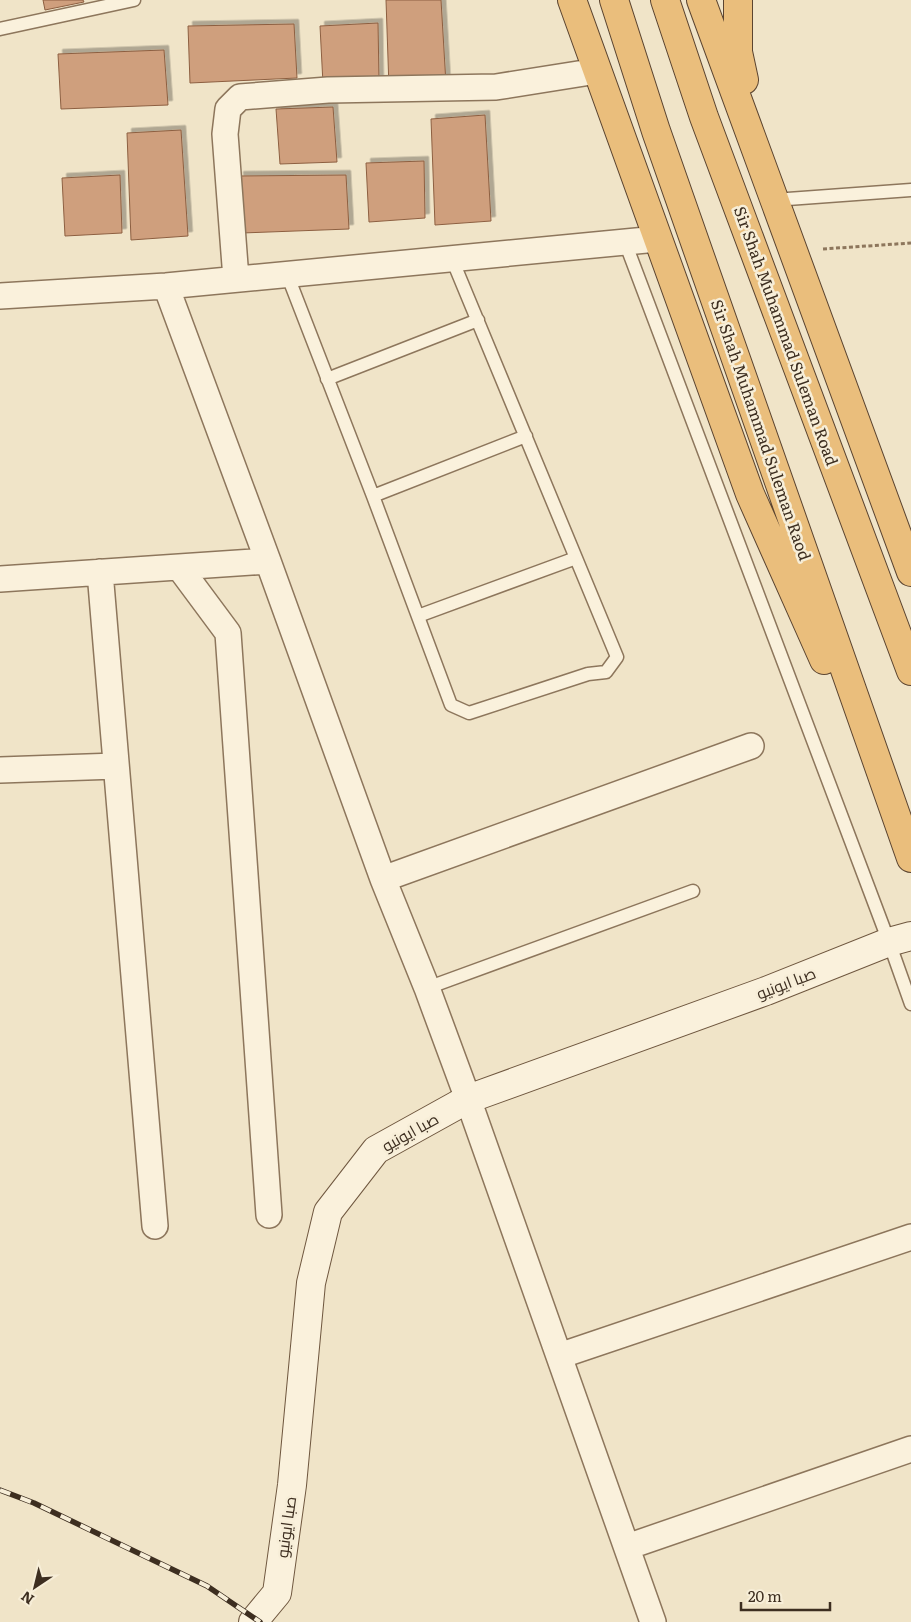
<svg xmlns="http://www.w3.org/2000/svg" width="911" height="1622" viewBox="0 0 911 1622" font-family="Literata,Cairo,serif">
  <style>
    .building { fill: #cf9f7d; stroke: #8d5f41; filter: url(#shadow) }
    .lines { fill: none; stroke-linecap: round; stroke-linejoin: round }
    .service-casing { stroke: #8d765c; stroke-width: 15 }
    .minor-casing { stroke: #8d765c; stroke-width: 28 }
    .secondary-casing { stroke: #6f573f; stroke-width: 30 }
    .trunk-casing { stroke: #5b4430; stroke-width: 30 }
    .path { stroke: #8d765c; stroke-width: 3; stroke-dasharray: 4 2.5; stroke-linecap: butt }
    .service { stroke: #faf1dc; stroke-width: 12 }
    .minor { stroke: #faf1dc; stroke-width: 25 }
    .secondary { stroke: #faf1dc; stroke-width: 28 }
    .trunk { stroke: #eabe7c; stroke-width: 28 }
    .rail-casing { stroke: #3d2e20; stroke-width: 5.5 }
    .rail { stroke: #f7eed8; stroke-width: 4; stroke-dasharray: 11; stroke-linecap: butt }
    .labels { text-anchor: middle; stroke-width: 5; stroke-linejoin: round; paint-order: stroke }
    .street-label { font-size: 16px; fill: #3d2e20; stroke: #f7eed8 }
  </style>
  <defs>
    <filter id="shadow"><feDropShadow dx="4.5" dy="-4.5" stdDeviation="0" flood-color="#0004"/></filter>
  </defs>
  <rect width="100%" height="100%" fill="#f0e4c8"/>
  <path class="building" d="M43,0H83L84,2L45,10Z
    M386,0H441L446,84L389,88Z
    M378,23L379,80L323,84L320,26Z
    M294,24L297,78L190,83L188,26Z
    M164,50L168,105L61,109L58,54Z
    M333,107L337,162L280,164L276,109Z
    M485,115L491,221L435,225L431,119Z
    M181,130L188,236L131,240L127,133Z
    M424,161L425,218L369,222L366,163Z
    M120,175L122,233L65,236L62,178Z
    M346,175L349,229L242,233L239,176Z"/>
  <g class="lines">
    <defs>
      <path id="service" d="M0,29L134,0
        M774,200L911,190
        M625,242L889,942L911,1004
        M287,274L373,496L451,705L469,713L588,674L606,672L617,657L452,259
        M327,379L478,320
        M373,496L526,436
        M418,616L576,558
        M427,988L693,891"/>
      <path id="minor" d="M236,279L225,134L228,109L240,97L328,90L496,87L597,71
        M166,286L268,561L383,879L427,988L468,1099L653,1622
        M0,296L166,286L657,239
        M179,567L228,633L269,1215
        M100,572L155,1226
        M0,579L268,561
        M0,770L116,766
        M383,879L751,746
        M559,1356L911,1237
        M627,1547L911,1449"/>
      <path id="secondary" d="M253,1622L277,1593L292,1485L311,1283L328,1212L376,1150L468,1099L766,991L889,942L911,936"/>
      <path id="trunk" d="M572,0L750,494L824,660
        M614,0L656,131L911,858
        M665,0L704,117L911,671
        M701,0L911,572
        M738,0V52L744,80"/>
    </defs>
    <use href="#service" class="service-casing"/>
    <use href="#minor" class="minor-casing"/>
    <use href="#secondary" class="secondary-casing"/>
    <use href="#trunk" class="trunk-casing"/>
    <path class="path" d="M823,249L911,243"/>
    <use href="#service" class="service"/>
    <use href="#minor" class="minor"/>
    <use href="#secondary" class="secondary"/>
    <use href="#trunk" class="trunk"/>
    <defs>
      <path id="rail" d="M0,1490L34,1503L207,1586L260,1622"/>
    </defs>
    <use href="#rail" class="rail-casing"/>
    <use href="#rail" class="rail"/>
  </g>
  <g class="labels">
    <g class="street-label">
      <text transform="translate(786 336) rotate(70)" y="6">Sir Shah Muhammad Suleman Road</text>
      <text transform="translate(761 430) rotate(71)" y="6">Sir Shah Muhammad Suleman Raod</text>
      <text transform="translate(786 983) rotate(-21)" y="6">صبا ایونیو</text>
      <text transform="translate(410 1132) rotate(-29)" y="6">صبا ایونیو</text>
      <text transform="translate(286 1527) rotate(-82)" y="6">صبا ایونیو</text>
    </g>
  </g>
  <g transform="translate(35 1587) rotate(215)" stroke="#f7eed8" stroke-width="4" paint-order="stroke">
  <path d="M0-4L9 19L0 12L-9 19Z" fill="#3d2e20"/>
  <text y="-8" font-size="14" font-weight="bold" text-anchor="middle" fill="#3d2e20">N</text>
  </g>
  <path d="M741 1602v8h89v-8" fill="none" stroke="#3d2e20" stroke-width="2.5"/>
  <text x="748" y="1602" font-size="15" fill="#3d2e20" stroke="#f7eed8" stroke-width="4" paint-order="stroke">20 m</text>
</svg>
